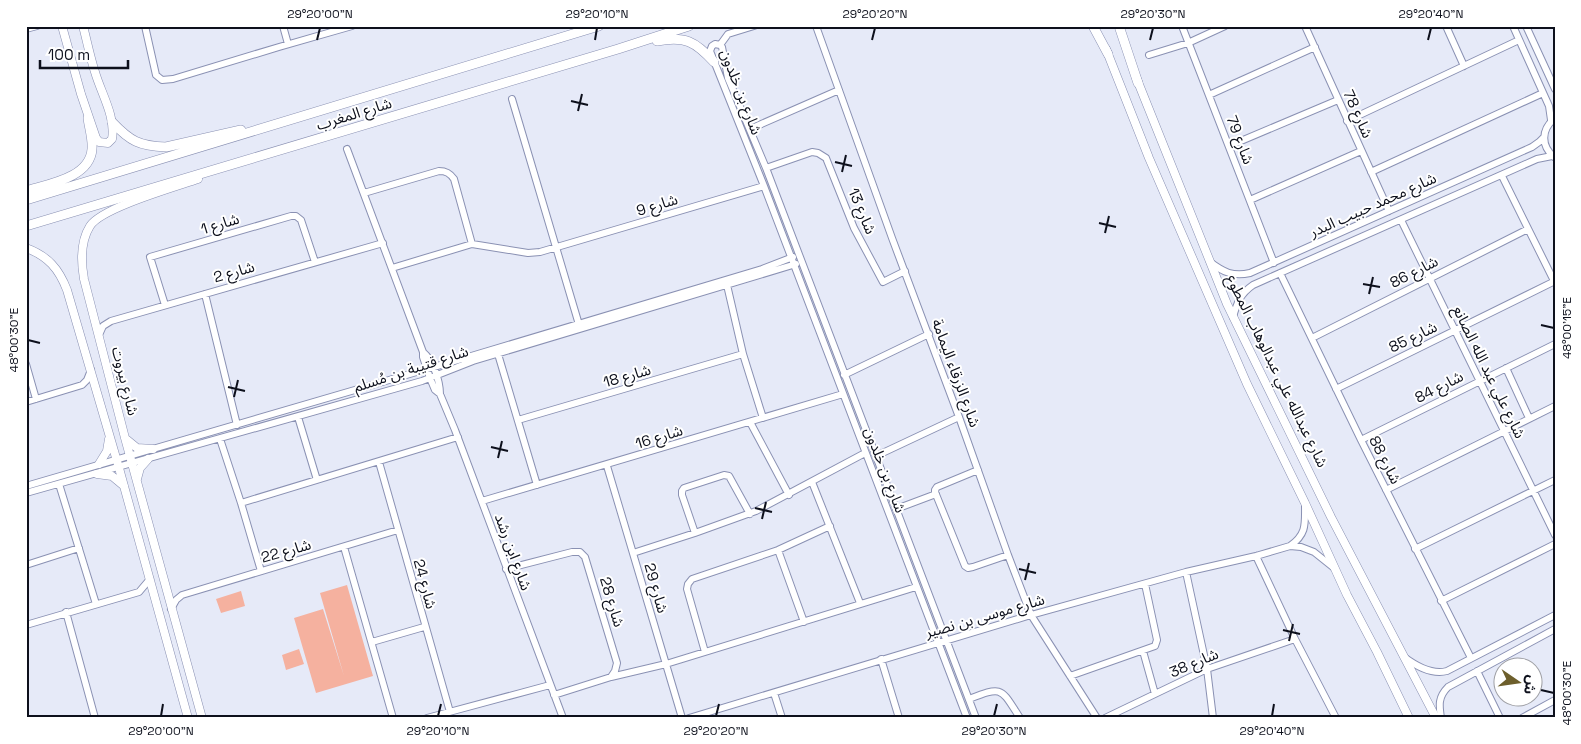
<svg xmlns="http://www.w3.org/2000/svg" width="1581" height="744" viewBox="0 0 1581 744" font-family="'Space Grotesk','Noto Sans Arabic',sans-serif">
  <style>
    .green { fill: #f5b19f }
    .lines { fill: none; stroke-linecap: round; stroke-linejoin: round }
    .minor-casing { stroke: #8a91b3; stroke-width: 8 }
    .major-casing { stroke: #8a91b3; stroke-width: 9 }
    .highway-casing { stroke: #8a91b3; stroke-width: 10 }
    .minor { stroke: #fff; stroke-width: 6 }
    .major { stroke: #fff; stroke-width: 8 }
    .highway { stroke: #fff; stroke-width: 9 }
    .ticks { fill: none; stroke: #0d101c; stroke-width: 2 }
    .labels { text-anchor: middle; stroke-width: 4; stroke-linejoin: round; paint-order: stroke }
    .street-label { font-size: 15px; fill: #0d101c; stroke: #fff }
    .neatline { fill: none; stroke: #0d101c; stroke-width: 2 }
    .ticks-label { font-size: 12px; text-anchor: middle; fill: #0d101c }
  </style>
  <rect width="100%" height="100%" fill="#e6eaf8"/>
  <path class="green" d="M347,585L373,676L316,693L294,618L323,609L344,676L320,593Z
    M241,591L245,606L221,613L216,599Z
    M299,649L304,664L286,670L282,655Z"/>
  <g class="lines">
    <defs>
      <path id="minor" d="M145,26L156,75L162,80L173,79L279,47L352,26
        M283,26L288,44
        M816,26L892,238L959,417L1008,555L1031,615L1097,718
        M1182,26L1274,263
        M1305,26L1389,211
        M1446,26L1464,66
        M1513,26L1549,106L1551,120
        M1526,26L1555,89
        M26,29L37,26
        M720,45L728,34L754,26
        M1149,55L1188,43L1225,26
        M1209,95L1315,47
        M512,99L580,328
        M1347,121L1519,40
        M750,129L839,90
        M1229,146L1338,100
        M347,149L423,352V357L430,378L435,390L440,394L455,430L563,718
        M1554,157C1541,146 1541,130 1554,119
        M766,168L812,152L818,153L826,158L854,228L883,282L905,271
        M1371,172L1543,93
        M1502,176L1555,283
        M364,193L439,171C446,171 450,173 454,179L472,244
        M1250,200L1361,151
        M1401,220L1555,535
        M1210,262C1223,272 1233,277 1250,273L1532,147L1539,142L1544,137
        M392,268L472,244L528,253L540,252L764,186
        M1280,273L1361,440L1471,658
        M727,285L743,354L763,418
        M205,294L237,425
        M165,305L150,257L291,216H296L301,220L315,262
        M1233,317C1237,303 1240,294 1253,285L1537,159L1552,156
        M99,335L103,326L111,321L383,243
        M1312,338L1528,229
        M423,352C433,360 440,381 440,394
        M498,354L537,485
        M26,364L36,399
        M1506,368L1529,418
        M844,375L929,334
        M1336,389L1555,281
        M26,402L82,385L87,380L91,370
        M298,417L317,480
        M518,420L743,354
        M750,422L789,495
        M220,439L241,503L261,571
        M1361,440L1555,344
        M876,456L959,417
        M379,462L450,712
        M607,466L682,718
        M978,470L937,487L935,490V492L965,566L968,568L973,567L1008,555
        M812,482L860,603
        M59,484L96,604
        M26,486L468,357L762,269L793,257
        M1386,490L1555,406
        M26,493L422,381L473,361L796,264
        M482,501L843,394
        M241,503L458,437
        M896,509L936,494
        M695,533L682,495V491L684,488L724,475L729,476L750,514
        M1290,546C1307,534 1305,524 1305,504
        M344,547L393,718
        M1415,549L1555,480
        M778,550L804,622
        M633,553L695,533L756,511L865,453
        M1256,556L1295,639L1336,718
        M26,565L79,548
        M506,569L572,552H580L585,557L617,663L615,671L611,677L554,695
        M1186,572L1207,669L1213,718
        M1441,601L1555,544
        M171,609L176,600L182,595L398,530
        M66,612L95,718
        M26,625L139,592L150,579
        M372,642L424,627
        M1143,651L1155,694
        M705,652L687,589L688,584L692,579L778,550L830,526
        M1404,657C1416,666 1432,675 1447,671L1555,615
        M881,659L899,718
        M1477,671L1500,718
        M1070,676L1155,646L1157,640L1145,584
        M611,677L666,664L916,587
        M774,693L782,718
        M969,699C1003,686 1000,687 1020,718
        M427,718L550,685
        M689,718L1031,615L1186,572L1256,556L1290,546L1301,547L1314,552L1334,568
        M967,718L764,186L710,51L712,46L715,44L720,45L722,47L728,78L766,168L976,718
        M1105,718L1207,669L1295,639
        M1441,718C1439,705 1438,697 1448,687L1555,629
        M1522,718L1555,700"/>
      <path id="major" d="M62,26L81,94L96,138L99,142L108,143L112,139C116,117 101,93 95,72C90,57 87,41 83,26
        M1106,49L1149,158L1247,384L1305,503L1347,595L1377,652L1409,718
        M1136,77L1227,304L1331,517L1436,718
        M198,179C175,187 101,208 90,226C80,242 81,262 84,279L125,438L202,718
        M26,248C48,256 59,269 67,290L119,468L188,718
        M126,439L137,448L153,449
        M99,464L107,451L109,439
        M97,474L112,476L124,486
        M137,479L140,468L148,459"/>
      <path id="highway" d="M1093,26L1108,54
        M1119,26L1138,83
        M657,41C685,36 695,41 714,62
        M112,122C130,141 139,146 166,147L241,130
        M26,191C48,184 90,178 92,149C93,139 89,127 88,118
        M26,200L599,26
        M26,226L618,49L689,26"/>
    </defs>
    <use href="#minor" class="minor-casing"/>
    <use href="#major" class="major-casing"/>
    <use href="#highway" class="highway-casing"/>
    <use href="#minor" class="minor"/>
    <use href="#major" class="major"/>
    <use href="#highway" class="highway"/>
  </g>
  <path class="ticks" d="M317,40L320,28M595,40L597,28M872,40L875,28M1150,40L1153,28M1428,40L1431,28M571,101L588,105M578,111L582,94M835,162L852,166M842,172L846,155M1099,223L1116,227M1105,233L1109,216M1363,284L1380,287M1369,294L1373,277M1541,325L1554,328M28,340L40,343M228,387L245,391M234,397L238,380M491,447L508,451M498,458L502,441M755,508L772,512M762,519L766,502M1019,569L1036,573M1025,580L1029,563M1283,630L1300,634M1289,641L1293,624M1541,690L1554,693M161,716L163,704M438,716L441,704M716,716L719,704M994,716L997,704M1272,716L1274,704"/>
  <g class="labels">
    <g class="street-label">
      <text transform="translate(741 92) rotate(69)" y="5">شارع بن خلدون</text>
      <text transform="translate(354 114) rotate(-17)" y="5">شارع المغرب</text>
      <text transform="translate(1358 114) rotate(66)" y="5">شارع 78</text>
      <text transform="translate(1240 140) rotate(69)" y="5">شارع 79</text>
      <text transform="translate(657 205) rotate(-17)" y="5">شارع 9</text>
      <text transform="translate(1373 205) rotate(-24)" y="5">شارع محمد حبيب البدر</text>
      <text transform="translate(862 211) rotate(67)" y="5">شارع 13</text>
      <text transform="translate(220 224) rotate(-17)" y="5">شارع 1</text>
      <text transform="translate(234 272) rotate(-16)" y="5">شارع 2</text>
      <text transform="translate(1414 272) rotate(-27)" y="5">شارع 86</text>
      <text transform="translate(1413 337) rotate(-26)" y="5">شارع 85</text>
      <text transform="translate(411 369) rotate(-18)" y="5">شارع قتيبة بن مُسلم</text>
      <text transform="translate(1277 371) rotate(64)" y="5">شارع عبدالله علي عبدالوهاب المطوع</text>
      <text transform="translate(1489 372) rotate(64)" y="5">شارع علي عبد الله الصانع</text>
      <text transform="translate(956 373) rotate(70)" y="5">شارع الزرقاء اليمامة</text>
      <text transform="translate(627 376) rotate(-16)" y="5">شارع 18</text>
      <text transform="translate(125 381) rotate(76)" y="5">شارع بيروت</text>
      <text transform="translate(1439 387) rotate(-27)" y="5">شارع 84</text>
      <text transform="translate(659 437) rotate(-17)" y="5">شارع 16</text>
      <text transform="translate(1385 460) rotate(63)" y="5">شارع 88</text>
      <text transform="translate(885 470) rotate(69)" y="5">شارع بن خلدون</text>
      <text transform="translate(286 551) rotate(-16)" y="5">شارع 22</text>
      <text transform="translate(513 552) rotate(70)" y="5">شارع ابن رشد</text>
      <text transform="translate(425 584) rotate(75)" y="5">شارع 24</text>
      <text transform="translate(656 588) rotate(74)" y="5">شارع 29</text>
      <text transform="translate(612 602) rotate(73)" y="5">شارع 28</text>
      <text transform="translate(985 616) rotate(-16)" y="5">شارع موسى بن نصير</text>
      <text transform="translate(1194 663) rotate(-23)" y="5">شارع 38</text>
    </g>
  </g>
  <rect width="1581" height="744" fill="none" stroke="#ffffff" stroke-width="55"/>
  <g transform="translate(1518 682) rotate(103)"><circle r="24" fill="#ffffff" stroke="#9e9fa4"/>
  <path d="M0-4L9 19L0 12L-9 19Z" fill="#6d5f2c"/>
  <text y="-8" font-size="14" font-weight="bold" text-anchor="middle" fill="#0d101c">ش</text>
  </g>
  <path d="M40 60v8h88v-8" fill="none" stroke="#0d101c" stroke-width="2.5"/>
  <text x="48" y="60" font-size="15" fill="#0d101c" stroke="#ffffff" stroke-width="4" paint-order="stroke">100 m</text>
  <rect x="28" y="28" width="1526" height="688" class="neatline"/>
  <g class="ticks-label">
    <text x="320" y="18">29°20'00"N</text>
    <text x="597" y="18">29°20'10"N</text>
    <text x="875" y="18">29°20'20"N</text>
    <text x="1153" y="18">29°20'30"N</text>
    <text x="1431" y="18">29°20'40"N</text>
    <text transform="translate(1567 328) rotate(-90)" y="4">48°00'15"E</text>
    <text transform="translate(14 340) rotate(-90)" y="4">48°00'30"E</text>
    <text transform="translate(1567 693) rotate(-90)" y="4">48°00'30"E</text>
    <text x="161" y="735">29°20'00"N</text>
    <text x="438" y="735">29°20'10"N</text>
    <text x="716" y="735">29°20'20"N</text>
    <text x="994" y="735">29°20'30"N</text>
    <text x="1272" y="735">29°20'40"N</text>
  </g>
</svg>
